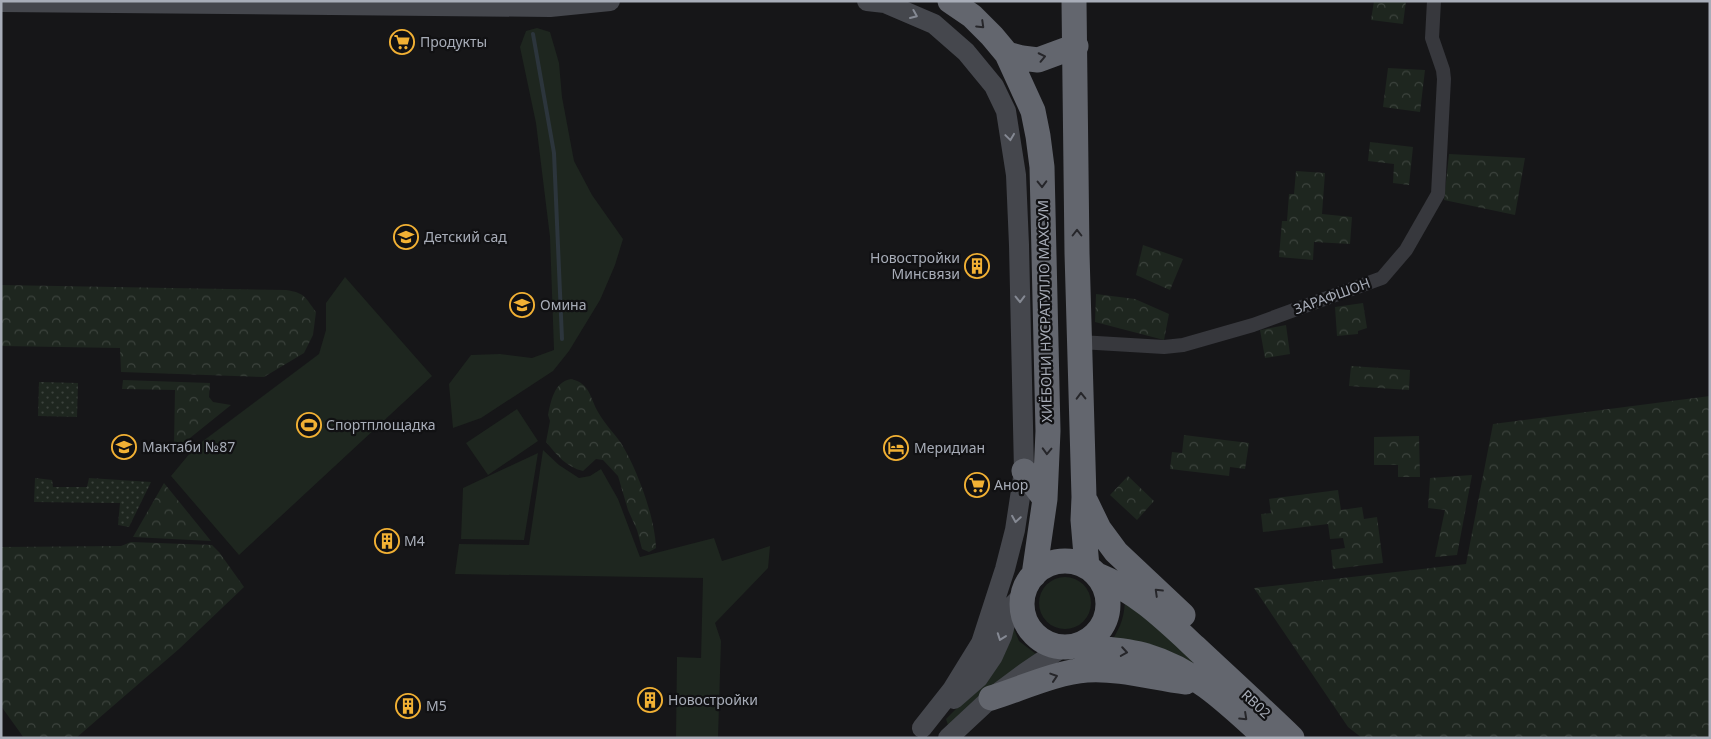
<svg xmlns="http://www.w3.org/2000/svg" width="1711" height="739" viewBox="0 0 1711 739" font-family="'Noto Sans',sans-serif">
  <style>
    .green { fill: #1e261f }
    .forest { fill: url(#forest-crowns) }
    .garden { fill: url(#garden-dots) }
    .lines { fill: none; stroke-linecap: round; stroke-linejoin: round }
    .stream { stroke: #2c353c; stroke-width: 4 }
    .street { stroke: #37383d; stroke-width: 14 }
    .secondary { stroke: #45474d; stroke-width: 20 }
    .highway { stroke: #63666e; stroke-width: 25 }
    .oneway { stroke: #858993 }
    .oneway2 { stroke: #26262a }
    .labels { text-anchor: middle; stroke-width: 4.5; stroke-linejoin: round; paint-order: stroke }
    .poi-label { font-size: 14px; fill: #a8adb8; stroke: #111113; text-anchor: start }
    .street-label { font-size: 14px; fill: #a8adb8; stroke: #111113 }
  </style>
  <defs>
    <pattern id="forest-crowns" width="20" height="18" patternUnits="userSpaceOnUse" patternTransform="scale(1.25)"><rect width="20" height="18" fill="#1e261f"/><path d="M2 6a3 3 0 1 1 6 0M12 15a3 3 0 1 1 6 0" fill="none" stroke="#3c433d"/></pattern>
    <pattern id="garden-dots" width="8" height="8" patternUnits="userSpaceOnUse" patternTransform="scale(1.25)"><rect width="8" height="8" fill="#1e261f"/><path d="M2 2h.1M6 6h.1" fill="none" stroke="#3c433d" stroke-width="1.8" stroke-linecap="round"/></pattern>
  </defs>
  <rect width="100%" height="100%" fill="#161618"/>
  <path class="green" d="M537,28L550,32L559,63L562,97L574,161L592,195L623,239L615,265L600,300L569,351L553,371L481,418L453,428L449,384L471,355L500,354L532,358L554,350L550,237L536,123L520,47L526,31Z
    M345,277L432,376L239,555L171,476L195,447L319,354L326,330V303Z
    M517,409L538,441L488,475L466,443Z
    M543,450L559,465L579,478L590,476L601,469L618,499L640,557L714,538L722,561L770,546L768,568L715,623L721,641L718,738H676L677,657L701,658L703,578L455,574L459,544L529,545Z
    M538,453L524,540L461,539L463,488Z
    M1039 603a26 26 0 1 1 52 0a26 26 0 1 1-52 0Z
    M1125,594L1203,666L1111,642C1122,625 1125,615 1125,594Z
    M1014,629L1019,641L1040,657L948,725L946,719L970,695Z"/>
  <path class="forest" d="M1374,1H1406L1403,24L1371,20Z
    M1388,68L1425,70L1420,112L1383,107Z
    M1370,142L1413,147L1409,185L1393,183L1394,164L1368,161Z
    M1449,154L1525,158L1515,215L1444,200Z
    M1296,171L1325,173L1322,214L1352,217L1350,244L1314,242L1313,260L1279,257L1282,221H1287L1289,194H1294Z
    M1143,245L1183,259L1170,290L1136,275Z
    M1,285L286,290C305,293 305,297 316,312L313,335L304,353L264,377L121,372L120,348L1,346Z
    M1096,294L1135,299L1169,314L1164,340L1095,322Z
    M1363,303L1367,328L1358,331V334L1337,336L1335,307Z
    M1286,325L1290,354L1265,358L1260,330Z
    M1351,366L1410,370L1409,390L1349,386Z
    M571,379C590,383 590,398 598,412C604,423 614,433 621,443C637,469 655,517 656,548L649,552L642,549L637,530L628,510L618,476L603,460L596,459L583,471C566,467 557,455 546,442L550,421L548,415C551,401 554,382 571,379Z
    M123,380L210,383L209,397L213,402L231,405L185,442L181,448L174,444L175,390L122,389Z
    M1710,396V738H1362L1348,727L1254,588L1466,564L1493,424Z
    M1184,435L1249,443L1245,469L1230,467L1229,476L1170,469L1172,452L1182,453Z
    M1419,436L1420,477H1398V465H1374V437Z
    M1472,475L1457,555L1435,557L1445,510L1428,508L1430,478Z
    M1128,476L1154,501L1137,520L1110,495Z
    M164,483L211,541L133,537Z
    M1338,490L1341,510L1362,507L1364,519L1377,517L1383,563L1333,569L1331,550L1345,548L1343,538L1330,539L1328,524L1263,532L1261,514L1271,513L1269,499Z
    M131,542L212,545L219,552L244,587L179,649L76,738H24L1,706V547L121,546Z"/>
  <path class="garden" d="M39,382L78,383L77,417L38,416Z
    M35,478L52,480L53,487H87L89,478L151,482L129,527L118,525L120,503L34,502Z"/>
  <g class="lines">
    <path class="stream" d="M533,34L554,153L562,339"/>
    <path class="street" d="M1080,342L1164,347L1183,345L1253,325L1382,278L1406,250L1438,194L1444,79L1443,70L1432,38L1434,1"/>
    <path class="secondary" d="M867,1L885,3L934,24L966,52L994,86L1006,111L1016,175L1019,245L1024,471L1015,530L1005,569L981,643L952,690L922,728
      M1,2L550,7L610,1
      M954,699L978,678L993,656L1002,636L1009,609L1023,595
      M948,738L991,698L1026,672L1063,647"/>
    <path class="highway" d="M950,1L972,16L992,36L1007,54L1033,111L1038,136L1042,167L1048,431L1045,499L1034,575
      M1074,1L1077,253L1084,497L1083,520L1087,567
      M1007,54L1022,58L1038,60L1076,46
      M1024,471L1045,499
      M1086,502L1099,529L1116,552L1183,615
      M1022 604a43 43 0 1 1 86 0a43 43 0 1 1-86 0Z
      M1097,575C1135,590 1165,619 1195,647C1227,677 1260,707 1292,738
      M1076,646C1099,649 1125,649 1147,656C1195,670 1230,705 1266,738
      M991,698C1020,689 1057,672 1087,670C1121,668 1153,678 1186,682"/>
  </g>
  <defs><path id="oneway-chevron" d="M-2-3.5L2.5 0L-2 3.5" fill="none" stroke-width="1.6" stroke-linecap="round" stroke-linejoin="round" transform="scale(1.25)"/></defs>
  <g class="oneway">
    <use href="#oneway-chevron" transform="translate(914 15) rotate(23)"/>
    <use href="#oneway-chevron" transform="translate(1010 137) rotate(82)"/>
    <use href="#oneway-chevron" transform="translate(1020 299) rotate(89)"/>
    <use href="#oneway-chevron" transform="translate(1016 519) rotate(99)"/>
    <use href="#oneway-chevron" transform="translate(1001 637) rotate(110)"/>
  </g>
  <g class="oneway2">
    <use href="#oneway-chevron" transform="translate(981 25) rotate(44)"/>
    <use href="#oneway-chevron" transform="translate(1042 57) rotate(-12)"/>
    <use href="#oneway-chevron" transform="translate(1042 184) rotate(89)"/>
    <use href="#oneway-chevron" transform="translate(1077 233) rotate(-90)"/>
    <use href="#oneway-chevron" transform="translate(1081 396) rotate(-91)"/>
    <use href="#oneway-chevron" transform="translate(1047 451) rotate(92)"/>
    <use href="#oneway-chevron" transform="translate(1158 592) rotate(-136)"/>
    <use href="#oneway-chevron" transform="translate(1124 652) rotate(9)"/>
    <use href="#oneway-chevron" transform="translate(1054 677) rotate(-18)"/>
    <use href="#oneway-chevron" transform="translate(1244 717) rotate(43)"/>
  </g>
  <defs>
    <symbol id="supermarket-ring" viewBox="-11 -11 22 22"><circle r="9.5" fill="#111113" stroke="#f2b134" stroke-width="1.5"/><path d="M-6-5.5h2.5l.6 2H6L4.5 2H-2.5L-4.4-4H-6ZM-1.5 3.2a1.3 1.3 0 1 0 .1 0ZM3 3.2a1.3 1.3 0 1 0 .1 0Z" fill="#f2b134"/></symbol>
    <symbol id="school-ring" viewBox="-11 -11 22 22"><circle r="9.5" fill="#111113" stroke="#f2b134" stroke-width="1.5"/><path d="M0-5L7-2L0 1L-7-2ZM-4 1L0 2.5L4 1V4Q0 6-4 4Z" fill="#f2b134"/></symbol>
    <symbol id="building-ring" viewBox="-11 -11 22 22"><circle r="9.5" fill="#111113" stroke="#f2b134" stroke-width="1.5"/><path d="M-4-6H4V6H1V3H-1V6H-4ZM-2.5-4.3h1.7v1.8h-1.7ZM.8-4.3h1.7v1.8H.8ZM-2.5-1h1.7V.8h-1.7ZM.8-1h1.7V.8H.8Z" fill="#f2b134"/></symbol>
    <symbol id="stadium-ring" viewBox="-11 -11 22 22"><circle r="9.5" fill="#111113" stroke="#f2b134" stroke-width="1.5"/><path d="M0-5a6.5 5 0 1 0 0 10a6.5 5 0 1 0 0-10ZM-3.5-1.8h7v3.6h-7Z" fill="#f2b134"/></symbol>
    <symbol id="hotel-ring" viewBox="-11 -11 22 22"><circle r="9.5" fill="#111113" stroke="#f2b134" stroke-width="1.5"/><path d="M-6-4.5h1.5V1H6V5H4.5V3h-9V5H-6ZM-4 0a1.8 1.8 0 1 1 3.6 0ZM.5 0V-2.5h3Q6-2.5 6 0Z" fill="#f2b134"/></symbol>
  </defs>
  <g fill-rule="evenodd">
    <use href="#supermarket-ring" x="388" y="28" width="28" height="28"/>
    <use href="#school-ring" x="392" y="223" width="28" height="28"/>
    <use href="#building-ring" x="963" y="252" width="28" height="28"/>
    <use href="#school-ring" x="508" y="291" width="28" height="28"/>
    <use href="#stadium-ring" x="295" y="411" width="28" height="28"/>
    <use href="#school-ring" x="110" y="433" width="28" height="28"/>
    <use href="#hotel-ring" x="882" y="434" width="28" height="28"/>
    <use href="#supermarket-ring" x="963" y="471" width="28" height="28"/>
    <use href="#building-ring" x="373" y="527" width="28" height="28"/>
    <use href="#building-ring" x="636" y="686" width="28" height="28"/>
    <use href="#building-ring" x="394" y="692" width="28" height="28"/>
  </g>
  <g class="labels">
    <g class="poi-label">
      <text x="420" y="47">Продукты</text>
      <text x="424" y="242">Детский сад</text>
      <text x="960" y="263" text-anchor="end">Новостройки<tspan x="960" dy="16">Минсвязи</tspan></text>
      <text x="540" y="310">Омина</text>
      <text x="326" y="430">Спортплощадка</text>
      <text x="142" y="452">Мактаби №87</text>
      <text x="914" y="453">Меридиан</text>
      <text x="994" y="490">Анор</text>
      <text x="404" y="546">М4</text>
      <text x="668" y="705">Новостройки</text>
      <text x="426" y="711">М5</text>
    </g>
    <g class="street-label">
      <text transform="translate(1332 296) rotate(-20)" y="5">ЗАРАФШОН</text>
      <text transform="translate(1045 311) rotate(-91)" y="5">ХИЁБОНИ НУСРАТУЛЛО МАХСУМ</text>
      <text transform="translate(1256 704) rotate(43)" y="5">RB02</text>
    </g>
  </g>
  <rect width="1711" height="739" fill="none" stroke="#a8adb8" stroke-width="5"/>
</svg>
